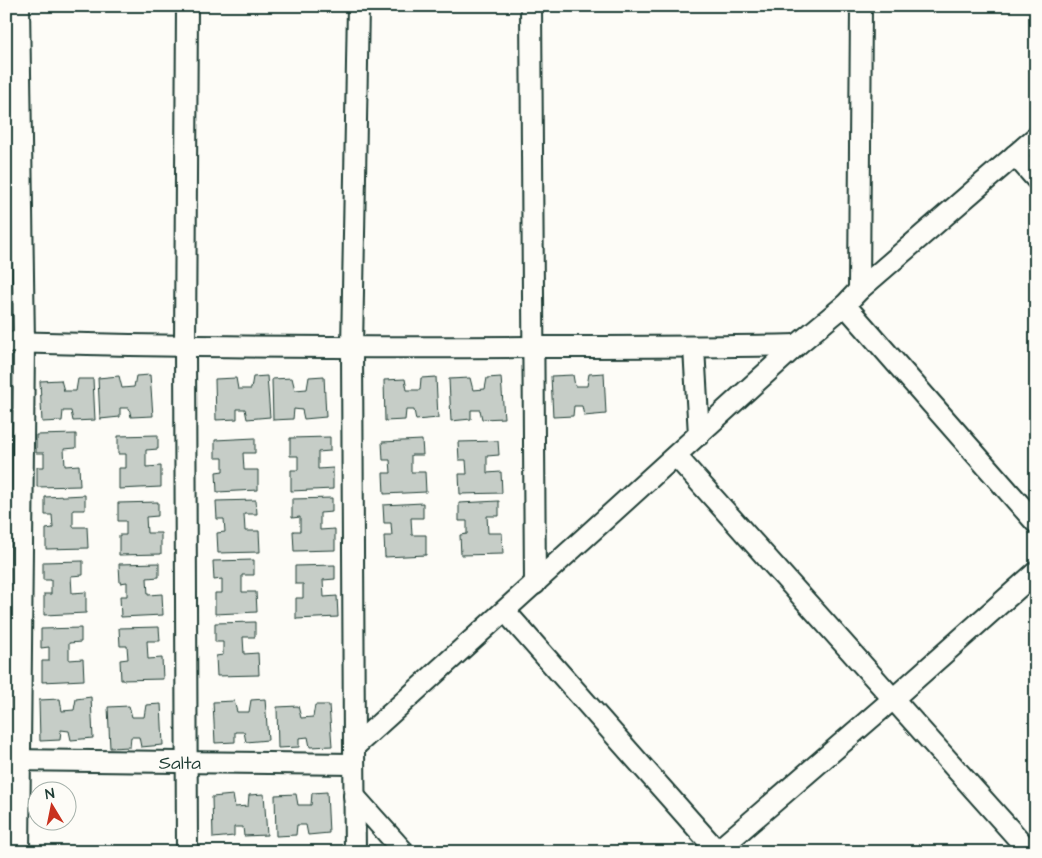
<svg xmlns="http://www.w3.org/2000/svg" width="1042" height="858" viewBox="0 0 1042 858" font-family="'Architects Daughter',sans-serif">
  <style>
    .building { fill: #c6cdc7; stroke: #1f3d34 }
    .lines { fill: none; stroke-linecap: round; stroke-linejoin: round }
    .street-casing { stroke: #1f3d34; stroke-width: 24 }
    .street { stroke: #fdfcf7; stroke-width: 20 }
    .labels { text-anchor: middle; stroke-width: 5; stroke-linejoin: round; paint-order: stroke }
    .street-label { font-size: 19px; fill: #1f3d34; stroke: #fdfcf7 }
  </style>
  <rect width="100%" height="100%" fill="#fdfcf7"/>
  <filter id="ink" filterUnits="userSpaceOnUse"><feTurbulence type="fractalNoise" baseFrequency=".02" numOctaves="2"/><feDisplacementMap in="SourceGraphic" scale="10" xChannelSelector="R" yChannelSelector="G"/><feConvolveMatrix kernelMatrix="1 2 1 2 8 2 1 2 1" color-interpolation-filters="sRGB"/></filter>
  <g filter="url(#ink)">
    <path class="building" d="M604,373L606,414L584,416L582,406H574L573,416L553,417L551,376L573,375L575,386H587L589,374Z
      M150,375L153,416L131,417L129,408H120V417L100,419L98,378L119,376L122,388L134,387L136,376Z
      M267,376L270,417L247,419L245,409H237V419L216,420L215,379L236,378L238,389H251L253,377Z
      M324,376L326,417L304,419L302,410L294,409L293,419L273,420L272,379L292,378L295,390L307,389L309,377Z
      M436,377L438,418L416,420L414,410H406L405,420L385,421L384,380L405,379L407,390H420L421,378Z
      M501,377L504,418L482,419L480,410H471V419L451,421L449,379L470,378L473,390L485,389L487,378Z
      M78,379H93L95,420L73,421L71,411H63L62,421L42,422L40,381L61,380L64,391H76Z
      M76,434V448L64,449L65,466L79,465L80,486L37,487V467H44V453H36V435Z
      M158,435V449L146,450V467L161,466V487L119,489V468H126V454H118V436Z
      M330,437V451L318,452V469L333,468V489L291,491V470H298V456H290V438Z
      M255,438V453H243L244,470H258V490L217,492L216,472L223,471V458H215V440Z
      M422,440L423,455H411V472H425L426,492L384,494L383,473H391L390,460H383L382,442Z
      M498,441L499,455L487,456V473L501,472L502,493L460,494L459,474H467L466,460H459L458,442Z
      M85,495V510H73V527H87L88,548L46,549V529L53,528L52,515H45V497Z
      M332,498V512L320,513V530L335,529V550L294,551L293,531H300V517L292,518V499Z
      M256,500L257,514H244L245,531H259L260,552L218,553L217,533L225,532L224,519H217L216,501Z
      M499,501V516H487L488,533H502L503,554L461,555L460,535L467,534V521H459V503Z
      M158,502V516L146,517L147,533H161V554L119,555V535H126V521H118V503Z
      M423,503V518H411L412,535H426V555L385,557L384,536H392L391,523H384L383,505Z
      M254,560V575H242V592H256L257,612L215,614V593H222V579L214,580L213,561Z
      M83,561V575L71,576L72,593L86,592V613L44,615V594H51V580H43V562Z
      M159,563V577L147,578L148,595L162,594L163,615L121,617L120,596H127V582L120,583L119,564Z
      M335,565V579L323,580L324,597L337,596L338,617L296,619V598H303V584H295V566Z
      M255,622V637H243L244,654L258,653L259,675L217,676L216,656L223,655V642H215V623Z
      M159,627L160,641H147L148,659L162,658L163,679L121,680L120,660L128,659L127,646H120L119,628Z
      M81,628V642L69,643V660L83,659L84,680L42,682V661H49V647L41,648V629Z
      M91,697L93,738L71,740L69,731L61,730L60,740L40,741L39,700L60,699L62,711L74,710L76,699Z
      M265,699L268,740L246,742L244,732H235V742L215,743L213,702L234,701L237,712H249L251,700Z
      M161,704L163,745L141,747L139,737H131L130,747L110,748L108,707L129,706L132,717H144L146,705Z
      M315,705H329L332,746L310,747L308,737L299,738V747L278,748L277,707L298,706L301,718L313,717Z
      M327,792L329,833L308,835L306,825H297L296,835L276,836L275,795L296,794L298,805H311L312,793Z
      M264,794L267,835L244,836L243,827H234V836L213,838L212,797L233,795L235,807L248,806L249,795Z"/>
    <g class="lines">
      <defs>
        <g id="street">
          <path d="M19,6L24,343L19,852"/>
          <path d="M531,6L535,584"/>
          <path d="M1015,155L1036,179"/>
          <path d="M859,290L861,6"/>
          <path d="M845,305L1036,523"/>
          <path d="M6,342C181,347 356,348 531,347C620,347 709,347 797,345"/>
          <path d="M694,348L699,435"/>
          <path d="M676,456L1030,852"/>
          <path d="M505,611L718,852"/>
          <path d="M354,747L352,348L358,6"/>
          <path id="s1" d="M8,760L354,764"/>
          <path d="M354,796L404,852"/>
          <path d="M187,852L185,346L187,6"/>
          <path d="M355,852L354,747L797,345L845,305L859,290L1036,137"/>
          <path d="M716,852L893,699L1036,572"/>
        </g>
      </defs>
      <use href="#street" class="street-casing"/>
      <use href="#street" class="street"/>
    </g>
  </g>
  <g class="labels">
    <g class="street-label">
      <text dy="7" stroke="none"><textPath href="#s1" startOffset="172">Salta</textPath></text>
    </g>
  </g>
  <rect width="1042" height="858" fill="none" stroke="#fdfcf7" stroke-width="25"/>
  <rect x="12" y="12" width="1017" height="833" fill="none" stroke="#1f3d34" stroke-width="2" filter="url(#ink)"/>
  <g transform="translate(52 806) rotate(350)"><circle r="24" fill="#fdfcf7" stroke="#a4b0a9"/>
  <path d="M0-4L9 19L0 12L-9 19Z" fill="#c8321e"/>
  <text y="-8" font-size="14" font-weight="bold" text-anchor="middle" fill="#1f3d34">N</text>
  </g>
</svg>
